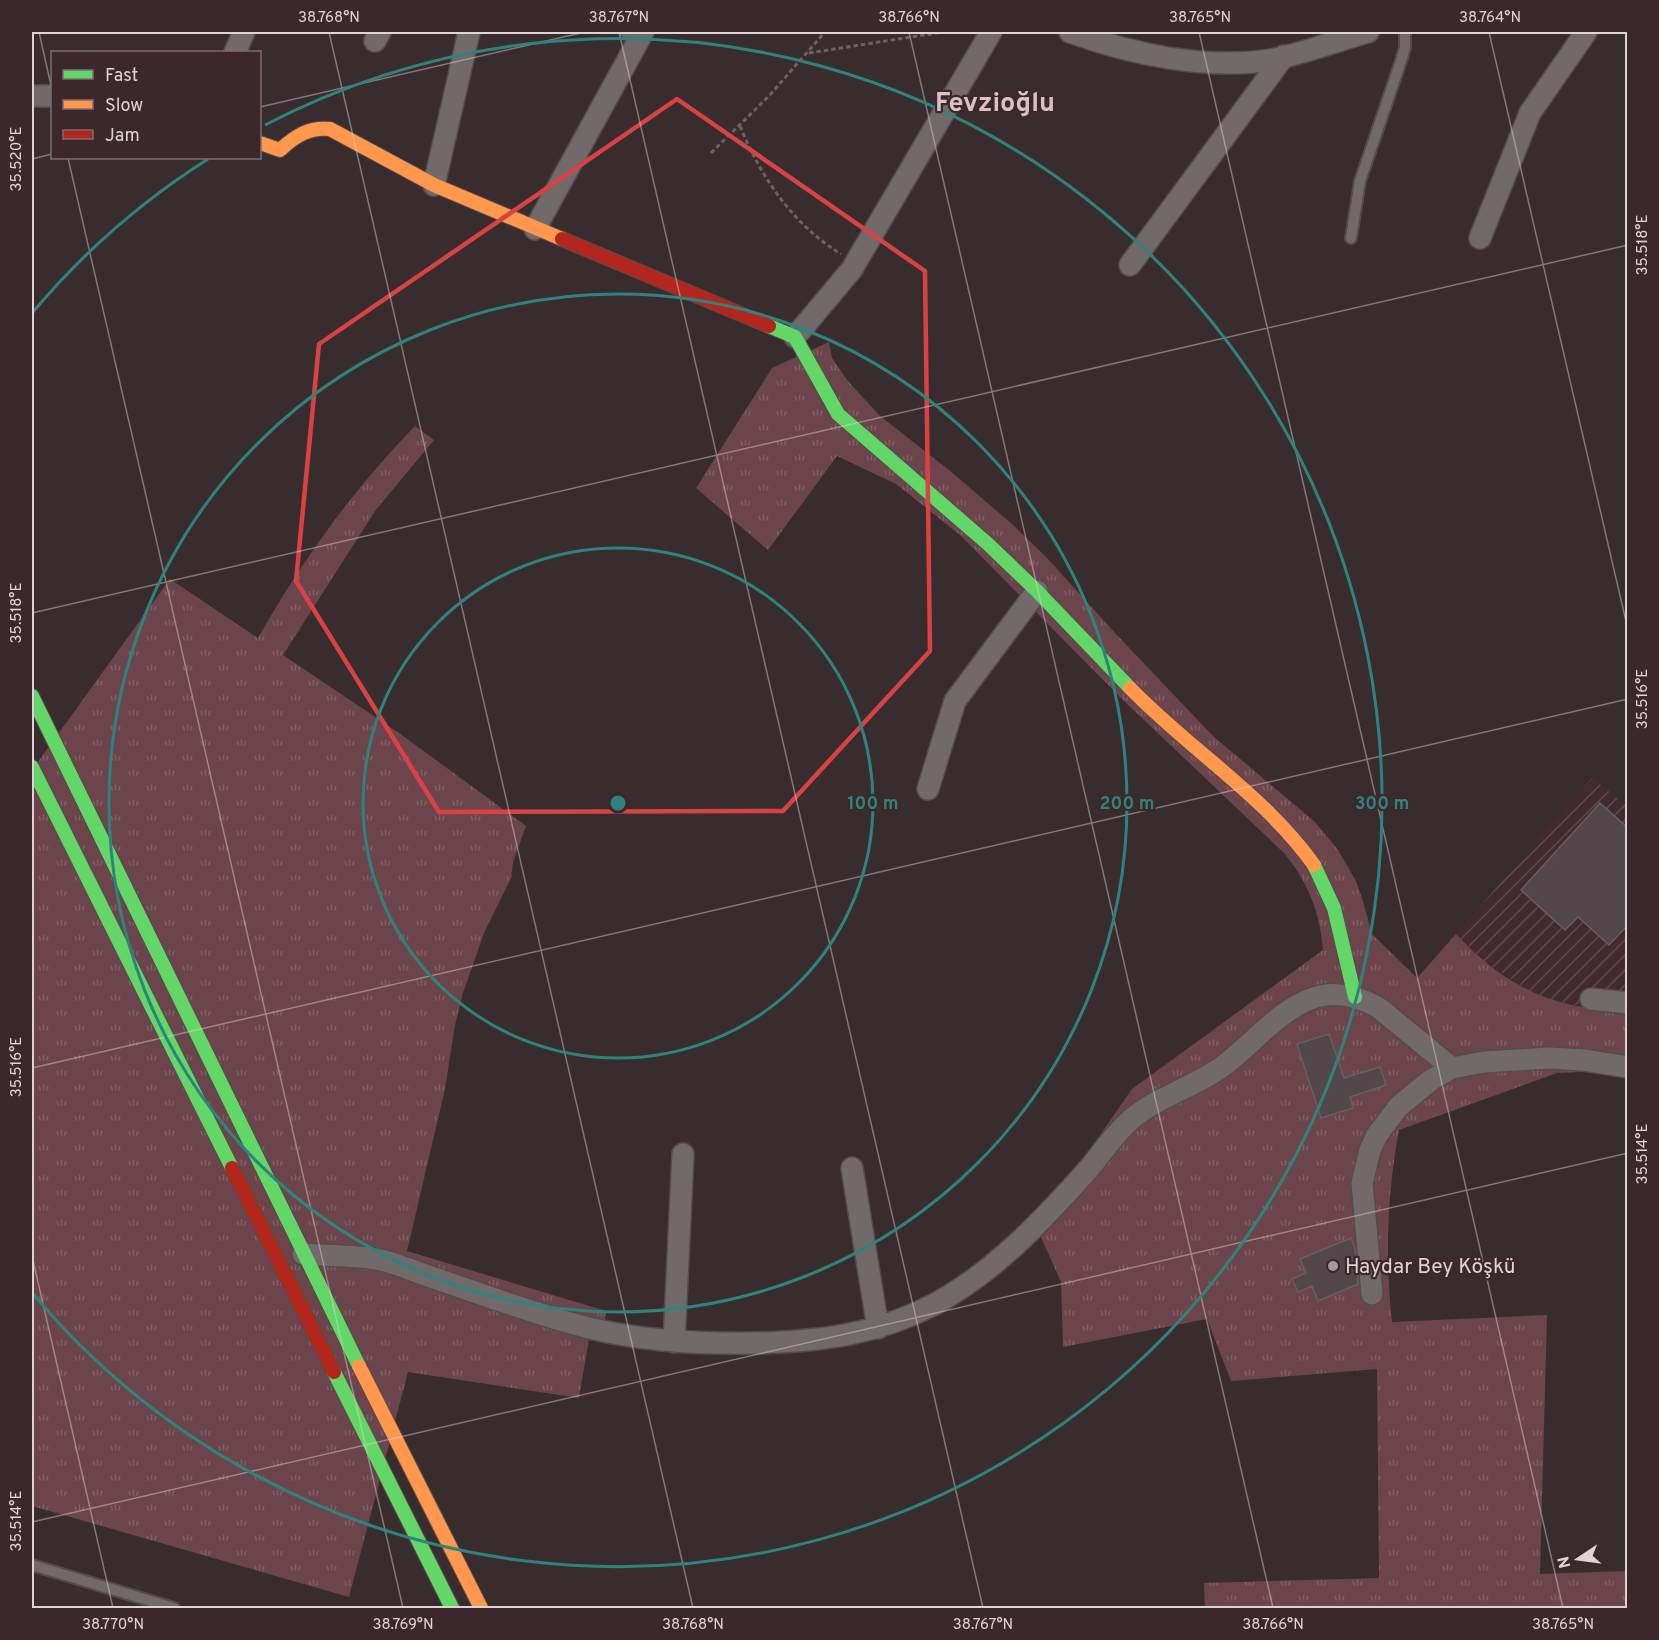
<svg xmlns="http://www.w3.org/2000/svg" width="1659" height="1640" viewBox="0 0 1659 1640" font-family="Overpass,sans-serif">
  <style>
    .industrial { fill: url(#industrial-furrows) }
    .grass { fill: url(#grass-tufts) }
    .building { fill: #52474a; stroke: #685e60; stroke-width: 1.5 }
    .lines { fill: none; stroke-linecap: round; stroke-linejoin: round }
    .lane-casing { stroke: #554b4d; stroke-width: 14 }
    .street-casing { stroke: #554b4d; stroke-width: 24 }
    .fast-casing { stroke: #554b4d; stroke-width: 16 }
    .slow-casing { stroke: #554b4d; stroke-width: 16 }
    .jam-casing { stroke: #554b4d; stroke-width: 16 }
    .path { stroke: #6b6265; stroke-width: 3; stroke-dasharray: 4.5 3; stroke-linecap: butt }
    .lane { stroke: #72696b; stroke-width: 10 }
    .street { stroke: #72696b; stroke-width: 21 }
    .fast { stroke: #63d668; stroke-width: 14 }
    .slow { stroke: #ff974d; stroke-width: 14 }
    .jam { stroke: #b3261e; stroke-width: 14 }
    .marked { fill: none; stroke: #d84242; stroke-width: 4.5; stroke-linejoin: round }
    .ticks { fill: none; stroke: #e0d3d5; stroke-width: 1.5; stroke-opacity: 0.45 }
    .ring { fill: none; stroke: #2e847d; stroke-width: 3 }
    .poi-dot { fill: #a5999b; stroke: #3c282c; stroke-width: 2 }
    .labels { text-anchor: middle; stroke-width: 4.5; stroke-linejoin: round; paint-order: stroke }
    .poi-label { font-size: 21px; fill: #e0d3d5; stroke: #3c282c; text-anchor: start }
    .district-label { font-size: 27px; font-weight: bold; fill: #dbc0c5; stroke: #3c282c }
    .centre { fill: #2e847d; stroke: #3c282c; stroke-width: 3 }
    .ring-label { font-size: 18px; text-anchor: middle; font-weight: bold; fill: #2e847d; stroke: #3c282c; stroke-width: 4.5; stroke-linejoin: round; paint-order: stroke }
    .neatline { fill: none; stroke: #e0d3d5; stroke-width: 2 }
    .ticks-label { font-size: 15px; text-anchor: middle; fill: #e0d3d5 }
  </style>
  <defs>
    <pattern id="industrial-furrows" width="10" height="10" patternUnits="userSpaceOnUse" patternTransform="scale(1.5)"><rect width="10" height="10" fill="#432a30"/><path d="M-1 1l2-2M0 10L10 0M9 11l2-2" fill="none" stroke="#5e484d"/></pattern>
    <pattern id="grass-tufts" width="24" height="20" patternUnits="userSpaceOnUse" patternTransform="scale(1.5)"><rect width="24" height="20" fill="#6c444c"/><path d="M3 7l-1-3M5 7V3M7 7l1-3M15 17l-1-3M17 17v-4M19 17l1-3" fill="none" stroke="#815e65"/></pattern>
  </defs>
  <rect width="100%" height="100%" fill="#382c2f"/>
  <path class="industrial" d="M1592,778L1627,806V1012L1567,1004L1531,992L1485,962L1456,934Z"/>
  <path class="grass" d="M829,342L832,358L847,380L880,416L949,470L1012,524L1048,559L1115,633L1213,736L1315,822L1338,850L1356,881L1362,898L1372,934L1417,978L1456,934C1487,967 1523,994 1568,1004C1587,1009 1608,1010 1627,1012V1076L1599,1071L1557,1073L1399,1130C1387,1194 1385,1257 1392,1322L1547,1315L1540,1574L1627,1571V1606L1499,1608H1205L1204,1583L1379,1578L1377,1369L1231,1381L1207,1319L1063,1347L1061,1282L1032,1217L1084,1158L1132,1089L1323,950C1320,912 1308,882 1284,853L1124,701L960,535L896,484L837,456L768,550L696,488L772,368Z
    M415,426L434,440L375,511L283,655L399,733L526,826L513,862L511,878L484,933L463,993L455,1025L445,1089L407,1251L606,1311L603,1341L589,1339L579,1398L408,1372L349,1597L32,1506V770L170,579L258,638C303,559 352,491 415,426Z"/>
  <path class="building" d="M1600,803L1628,828V925L1609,945L1578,917L1565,930L1521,890Z
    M1329,1034L1344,1078L1380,1067L1386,1085L1350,1097L1353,1108L1321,1118L1297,1044Z
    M1351,1238L1355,1249L1358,1284L1318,1301L1312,1286L1298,1292L1292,1279L1306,1273L1300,1259Z"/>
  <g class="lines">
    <defs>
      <path id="lane" d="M625,32L639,39
        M1351,238L1360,181L1402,58L1405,47V32
        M32,1565L174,1608"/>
      <path id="street" d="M1070,32C1131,54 1205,70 1270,60C1300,55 1338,40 1368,32
        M375,41L380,32
        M235,52L244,32
        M32,96H52
        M434,185L469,32
        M535,229L643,32
        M1480,238L1530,113L1586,32
        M1130,265L1284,56
        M795,337L852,269L991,32
        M928,789L955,701L1037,591
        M1591,999L1628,1003
        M852,1168L878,1328
        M303,1254C327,1256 352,1255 376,1259C395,1262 415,1272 434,1278C478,1293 522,1309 567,1322C630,1341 694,1344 759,1343C823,1341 878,1334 935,1304C994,1272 1042,1221 1086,1172C1102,1154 1114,1133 1134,1117C1161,1095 1195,1087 1223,1066C1273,1028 1309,967 1379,1008L1452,1068
        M1372,1294L1362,1183L1370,1150L1377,1135L1399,1106L1431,1080L1452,1068L1484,1062L1550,1058L1583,1060L1628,1067
        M674,1342L683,1154"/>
      <path id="fast" d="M769,326L795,337L838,414L988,544L1037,591L1130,688
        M32,696L359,1366
        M32,767L232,1168
        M1314,865L1334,908L1355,997
        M334,1372L452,1608"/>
      <path id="slow" d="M260,143L280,150C295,136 309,127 330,129L434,185L562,239
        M1130,688C1189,749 1264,795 1314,865
        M359,1366L481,1608"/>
      <path id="jam" d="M562,239L769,326
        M232,1168L334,1372"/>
    </defs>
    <use href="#lane" class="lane-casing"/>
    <use href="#street" class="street-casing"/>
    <use href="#fast" class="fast-casing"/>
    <use href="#slow" class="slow-casing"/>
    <use href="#jam" class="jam-casing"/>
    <path class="path" d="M809,53L943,32
      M740,126C761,177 792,224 841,254
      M711,153L768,97L825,32"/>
    <use href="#lane" class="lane"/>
    <use href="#street" class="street"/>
    <use href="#fast" class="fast"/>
    <use href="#slow" class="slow"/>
    <use href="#jam" class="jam"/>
  </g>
  <path class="marked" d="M677,99L925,271L930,651L783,811L439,812L296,581L319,344Z"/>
  <path class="ticks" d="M39,32L52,90M329,32L693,1608M619,32L983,1608M909,32L1273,1608M1199,32L1563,1608M1489,32L1628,630M260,107L585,32M68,158L403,1608M32,159L52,154M32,613L1628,245M32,1068L1628,699M32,1256L113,1608M32,1522L1628,1153M1623,1608L1628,1607"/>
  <g class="ring">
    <circle cx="618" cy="803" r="255"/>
    <circle cx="618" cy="803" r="509"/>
    <path d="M33 312A764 764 0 0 1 208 159M265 125A764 764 0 1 1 33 1294"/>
  </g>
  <circle class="poi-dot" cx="1333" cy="1266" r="6"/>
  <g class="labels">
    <g class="poi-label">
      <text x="1345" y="1273">Haydar Bey Köşkü</text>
    </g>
    <g class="district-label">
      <text x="995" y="111">Fevzioğlu</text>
    </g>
  </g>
  <circle cx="618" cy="803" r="9" class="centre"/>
  <g class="ring-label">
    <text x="873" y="809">100 m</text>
    <text x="1127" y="809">200 m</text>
    <text x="1382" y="809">300 m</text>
  </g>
  <rect width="1659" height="1640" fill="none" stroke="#3c282c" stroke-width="66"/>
  <rect x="51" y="51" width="210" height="108" fill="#3c282c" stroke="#7e6c70" stroke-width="1.5"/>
  <rect x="63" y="70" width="30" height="9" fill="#63d668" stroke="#7e6c70" stroke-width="1.5"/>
  <text x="105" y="81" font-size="18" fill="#e0d3d5">Fast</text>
  <rect x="63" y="100" width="30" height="9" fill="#ff974d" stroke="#7e6c70" stroke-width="1.5"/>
  <text x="105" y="111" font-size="18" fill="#e0d3d5">Slow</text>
  <rect x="63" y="130" width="30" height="9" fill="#b3261e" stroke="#7e6c70" stroke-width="1.5"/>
  <text x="105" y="141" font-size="18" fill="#e0d3d5">Jam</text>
  <g transform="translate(1578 1559) rotate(257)" stroke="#3c282c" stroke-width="4.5" paint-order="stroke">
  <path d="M0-4.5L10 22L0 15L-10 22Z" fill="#e0d3d5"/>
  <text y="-9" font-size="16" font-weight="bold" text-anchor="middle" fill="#e0d3d5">N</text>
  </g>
  <rect x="33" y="33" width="1593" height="1574" class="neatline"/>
  <g class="ticks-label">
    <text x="329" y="22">38.768°N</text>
    <text x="619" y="22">38.767°N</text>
    <text x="909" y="22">38.766°N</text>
    <text x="1200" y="22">38.765°N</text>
    <text x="1490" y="22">38.764°N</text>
    <text transform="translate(16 159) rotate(-90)" y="5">35.520°E</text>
    <text transform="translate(1642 245) rotate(-90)" y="5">35.518°E</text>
    <text transform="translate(16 613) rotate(-90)" y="5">35.518°E</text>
    <text transform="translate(1642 699) rotate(-90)" y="5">35.516°E</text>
    <text transform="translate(16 1067) rotate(-90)" y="5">35.516°E</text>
    <text transform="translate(1642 1154) rotate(-90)" y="5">35.514°E</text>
    <text transform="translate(16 1521) rotate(-90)" y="5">35.514°E</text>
    <text x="113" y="1629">38.770°N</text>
    <text x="403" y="1629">38.769°N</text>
    <text x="693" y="1629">38.768°N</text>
    <text x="983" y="1629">38.767°N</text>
    <text x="1273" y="1629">38.766°N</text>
    <text x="1563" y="1629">38.765°N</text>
  </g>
</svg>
